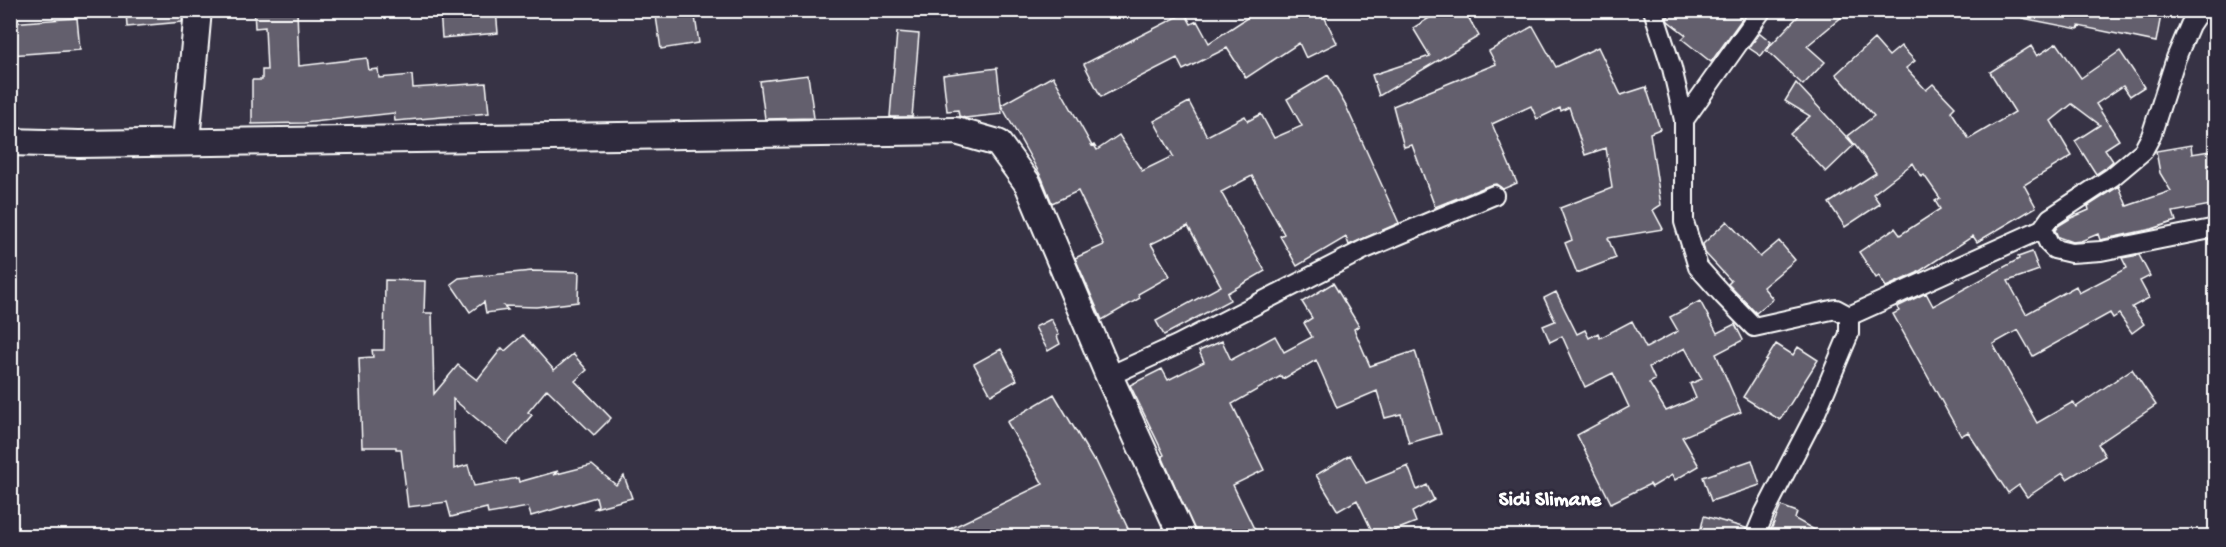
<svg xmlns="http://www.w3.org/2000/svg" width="2226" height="547" viewBox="0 0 2226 547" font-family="'Gochi Hand',sans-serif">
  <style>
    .building { fill: #635f6d; stroke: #fff; stroke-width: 1.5; fill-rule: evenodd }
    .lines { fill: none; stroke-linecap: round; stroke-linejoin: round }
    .street-casing { stroke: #fff; stroke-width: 22 }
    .secondary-casing { stroke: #fff; stroke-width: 30 }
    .street { stroke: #2f2a3d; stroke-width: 18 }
    .secondary { stroke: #2f2a3d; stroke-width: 26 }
    .labels { text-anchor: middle; stroke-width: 6; stroke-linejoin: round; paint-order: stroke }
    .quarter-label { font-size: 21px; font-weight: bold; fill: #fff; stroke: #2f2a3d }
  </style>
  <rect width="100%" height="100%" fill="#373345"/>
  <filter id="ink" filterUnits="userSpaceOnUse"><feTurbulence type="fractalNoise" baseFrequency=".0167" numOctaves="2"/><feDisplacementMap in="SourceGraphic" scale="12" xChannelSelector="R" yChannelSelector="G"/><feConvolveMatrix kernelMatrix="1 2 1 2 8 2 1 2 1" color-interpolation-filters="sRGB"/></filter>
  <g filter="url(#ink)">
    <path class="building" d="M126,10H183L182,22L127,27Z
      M254,10H297L299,66L367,58L369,70L378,69L379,78L412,75L413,88L486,83L489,113L395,121L394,113L304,123L252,124V80H262V70H267L265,27L255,28Z
      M440,10H496L498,33L442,38Z
      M655,10H694L699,43L661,49Z
      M1259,10H1321L1337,43L1306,58L1299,43L1246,78L1227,48L1183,70L1177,58L1101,97L1084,64L1185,13L1191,24L1197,21L1209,43Z
      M1442,10H1464L1479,36L1379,96L1372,75L1430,56L1413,28Z
      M1673,10H1732L1742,19L1711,62L1682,39L1686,35L1668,21L1667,18Z
      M1804,10H1850L1807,46L1825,62L1803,85L1766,50Z
      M2023,10H2162L2156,42L2079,26L2078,29L2022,18Z
      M77,18L80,50L10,55V23Z
      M1533,26L1556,67L1598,47L1621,95L1646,87L1660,129L1650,133L1661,205L1653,210L1663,229L1608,238L1616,258L1577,273L1565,243L1572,240L1560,208L1612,188L1606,148L1585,155L1569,107L1561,111L1560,108L1537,119L1531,106L1492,124L1517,183L1503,189L1496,184L1490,185L1435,207L1412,145L1404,147L1393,106L1496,64L1489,51Z
      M897,32L919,34L912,117H890Z
      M1760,33L1771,42L1761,56L1749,48Z
      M1874,39L1889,56L1901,46L1915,61L1906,68L1926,90L1933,84L1955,107L1951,111L1969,139L2015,112L1990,72L2031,46L2037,56L2057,43L2081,78L2120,51L2144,87L2130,96L2123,86L2096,104L2119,140L2105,149L2113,161L2105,168L2096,174L2075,141L2100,125L2072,104L2051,121L2072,156L2024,185L2036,207L1977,242L1973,236L1917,273L1886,287L1879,276L1876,278L1859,252L1895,228L1900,235L1940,209L1935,201L1940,198L1924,175L1921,177L1913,163L1873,194L1880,204L1845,227L1829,203L1876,173L1848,136L1874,116L1836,74Z
      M997,68L1002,114L965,118L959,116L958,110L947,111L943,75Z
      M808,75L814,118L765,119L760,81Z
      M1328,75L1346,106L1399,223L1349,245L1346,237L1297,266L1280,236L1284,234L1252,176L1221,192L1265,271L1227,293L1230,300L1164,335L1156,321L1221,286L1188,226L1151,244L1170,276L1138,294L1140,298L1102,320L1075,258L1104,245L1078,191L1052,203L1042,178L1001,105L1053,76L1092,146L1094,145L1097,150L1119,135L1142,171L1173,156L1154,121L1189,102L1207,136L1245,116L1248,121L1261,114L1274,138L1302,126L1287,99Z
      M1796,83L1854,145L1826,172L1790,134L1810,116L1785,101Z
      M2191,145L2192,154L2216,150V204L2173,212L2176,221L2152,229L2100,240L2098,234L2081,241L2072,242L2058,237L2055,230L2058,226L2071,218L2089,210L2088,206L2119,186L2127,206L2171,191L2160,173L2156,151Z
      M1727,221L1760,257L1779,241L1795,260L1763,287L1773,299L1756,313L1728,284L1731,281L1705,253L1703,244Z
      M2032,252L2039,270L2008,281L2026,314L2076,286L2079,293L2127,268L2122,258L2139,255L2150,276L2140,281L2149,298L2132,307L2144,324L2132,333L2119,314L2113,318L2110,313L2033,356L2018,330L1993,344L2037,423L2073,402L2076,407L2132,369L2156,405L2098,444L2105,456L2067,479L2063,473L2027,497L2019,485L2008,493L1968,432L1961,436L1893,314L1899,311L1897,307L1926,293L1933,306L2019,259L2018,257Z
      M532,271L579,272L578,302L536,307L504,306L508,310L486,313L484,302L470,312L451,284L459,278Z
      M385,280L425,281L424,313H432L434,394L458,365L477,380L502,348L505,351L523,335L554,370L573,354L587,370L575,381L611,418L594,435L547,389L528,412L532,415L507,444L453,399L454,469L468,465L474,486L518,478L519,482L558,471L553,475L592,465L616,485L624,476L632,498L595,508L598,505L596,497L531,516L528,507L488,514L487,508L451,517L447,502L408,507L401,449H396V447H362L359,358L373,357L372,350H384Z
      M1333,283L1359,326L1354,329L1370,366L1415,351L1441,434L1409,443L1401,414L1385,418L1377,391L1337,408L1316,360L1283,379L1281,376L1232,404L1264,470L1233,485L1258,537H1197L1162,456L1164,455L1130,385L1162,369L1168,380L1204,362L1199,351L1222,341L1231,360L1275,336L1284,352L1312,337L1304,323L1312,318L1302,302Z
      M1556,292L1577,334L1585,330L1589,338L1598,333L1600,338L1632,321L1646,348L1678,331L1670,317L1700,301L1717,333L1735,324L1743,340L1716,354L1741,412L1682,437L1699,466L1675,480L1672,475L1652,487L1650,484L1611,503L1577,435L1629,407L1613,373L1585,387L1562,336L1550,342L1543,326L1555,321L1544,298ZM1685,348L1702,379L1690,384L1696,398L1666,411L1649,383L1655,380L1649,367Z
      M1051,319L1059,335L1057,336L1060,344L1048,351L1035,327Z
      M1776,344L1793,355L1798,347L1818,360L1780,420L1743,397Z
      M1001,349L1017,380L991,395L974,364Z
      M1054,394L1093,460L1095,459L1132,537H933L1043,484L1007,422Z
      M1350,455L1366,483L1408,466L1417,490L1427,485L1434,500L1412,512L1416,522L1391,532L1393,537H1375L1357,500L1338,511L1316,475Z
      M1752,460L1760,485L1711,501L1703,477Z
      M1781,506L1797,512L1795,519L1827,537H1768Z
      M1704,516L1746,528L1744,537H1699Z"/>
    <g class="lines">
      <defs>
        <path id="street" d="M1653,10L1672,68L1684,120V222L1698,267L1723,295L1754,327L1836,309L1849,316V334L1815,415L1765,512L1755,536
          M2200,10L2190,25L2176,58L2151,136L2143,151L2112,177L2050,218L2042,229L2049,244L2054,249L2071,253L2101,251L2216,228
          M1684,120L1762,10
          M1849,316L2042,229
          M1109,376L1177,345L1365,249L1494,195"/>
        <path id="secondary" d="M186,141L198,10
          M10,142L79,144L956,131L998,143L1028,184L1109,376L1182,536"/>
      </defs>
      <use href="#street" class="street-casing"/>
      <use href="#secondary" class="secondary-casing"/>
      <use href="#street" class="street"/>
      <use href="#secondary" class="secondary"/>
    </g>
  </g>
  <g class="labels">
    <g class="quarter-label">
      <text x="1550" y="505">Sidi Slimane</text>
    </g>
  </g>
  <rect width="2226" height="547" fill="none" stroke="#2f2a3d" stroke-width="36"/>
  <rect x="18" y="18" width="2190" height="511" fill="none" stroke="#fff" stroke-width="2" filter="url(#ink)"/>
</svg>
